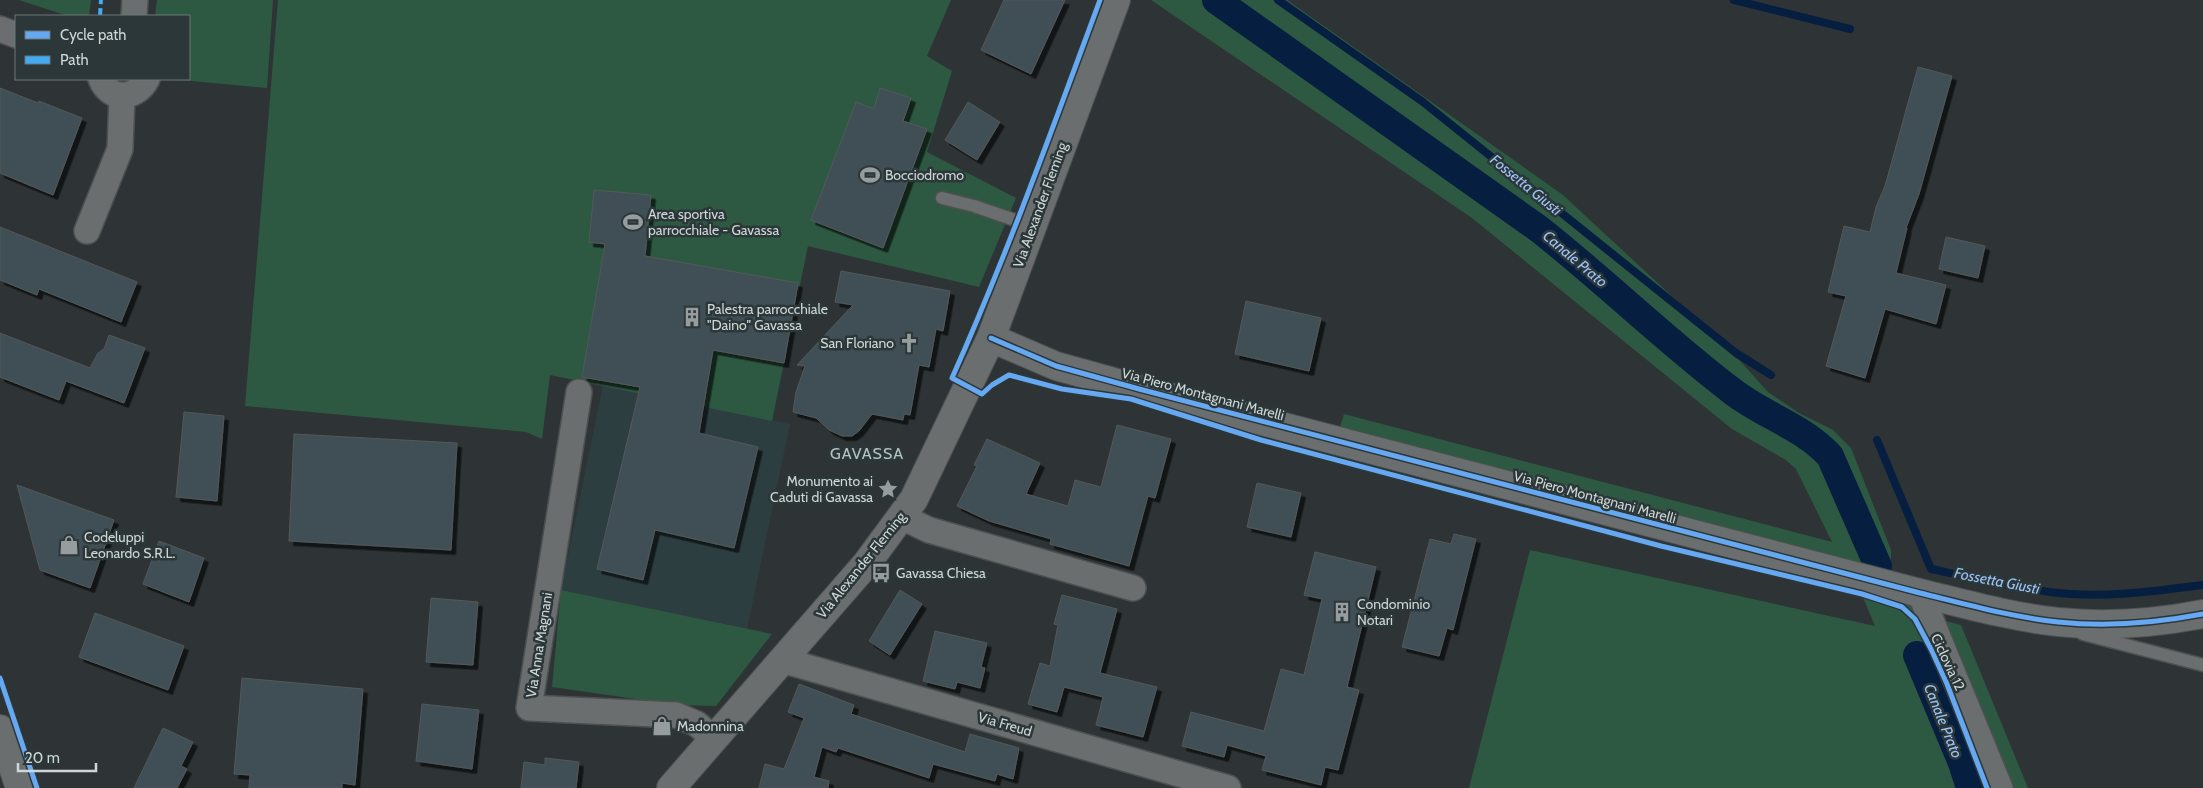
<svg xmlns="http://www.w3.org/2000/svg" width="2203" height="788" viewBox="0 0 2203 788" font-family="Cabin,sans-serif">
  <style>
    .built { fill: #2d3e41 }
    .green { fill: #2d5942 }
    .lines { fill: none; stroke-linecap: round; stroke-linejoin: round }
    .stream { stroke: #061f40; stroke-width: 8 }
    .canal { stroke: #061f40; stroke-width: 28 }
    .building { fill: #414f54; stroke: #535859; filter: url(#shadow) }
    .service-casing { stroke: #4c5051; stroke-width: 15 }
    .minor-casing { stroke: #4c5051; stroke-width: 28 }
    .tertiary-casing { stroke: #4c5051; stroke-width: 30 }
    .secondary-casing { stroke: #4c5051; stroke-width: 30 }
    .service { stroke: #6a6e6e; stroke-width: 12 }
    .minor { stroke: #6a6e6e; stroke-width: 25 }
    .tertiary { stroke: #6a6e6e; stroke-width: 28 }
    .secondary { stroke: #6a6e6e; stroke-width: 28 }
    .quiet { stroke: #42abf6; stroke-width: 4; stroke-dasharray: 8 4; stroke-linecap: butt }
    .cycleway-casing { stroke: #2b3738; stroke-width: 8 }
    .cycleway { stroke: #66a8f1; stroke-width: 5 }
    .labels { text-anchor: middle; stroke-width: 5; stroke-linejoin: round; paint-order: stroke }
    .poi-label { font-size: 14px; fill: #cfd6d7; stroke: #2b3738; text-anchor: start }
    .street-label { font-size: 14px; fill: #cfd6d7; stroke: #2b3738 }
    .water-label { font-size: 15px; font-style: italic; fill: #9dc2f7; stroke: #2b3738 }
    .quarter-label { font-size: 16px; letter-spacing: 1px; fill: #b4c2c4; stroke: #2b3738 }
  </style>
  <defs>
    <filter id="shadow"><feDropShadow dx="4.5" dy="4.5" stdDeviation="0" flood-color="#0009"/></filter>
  </defs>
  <rect width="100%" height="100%" fill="#2e3435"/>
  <path class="built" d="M603,385L790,424L747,629L561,590Z"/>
  <path class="green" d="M19,0H91L89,16H68Z
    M157,0H273L267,88L170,79H189V16H155Z
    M278,0H951L927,56L952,71L927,152L1016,198L979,287L808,246L772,421L550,375L542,439L526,432L245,406Z
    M1151,0H1287L1563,195L1732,352L1768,392L1799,413L1833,430L1851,448L1891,550V562L1885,571L1339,430L1344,414L1832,542L1796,469L1786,460L1732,429L1472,218Z
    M1530,550L1875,626L1854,576L1920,593L1930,617L1961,625L2028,788H1469Z
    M561,590L772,634L716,706L678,705L552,687Z"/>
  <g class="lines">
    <path class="stream" d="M1278,0L1423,102L1736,353L1771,375
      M1734,0L1850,29
      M1877,440L1931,569C1973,578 2015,588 2058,593C2106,598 2155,591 2203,585"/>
    <path class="canal" d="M1216,0L1539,229C1605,281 1665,340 1732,391C1764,416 1802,426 1830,456L1878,566
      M1917,655L1962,763L1970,788"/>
  </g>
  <path class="building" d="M1004,0H1065L1031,74L981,50Z
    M1918,67L1952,76L1919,194L1906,228H1907L1896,273L1946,285L1936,324L1885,309L1865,378L1826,366L1846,296L1828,292L1844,226L1870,232L1876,207L1885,186Z
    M0,88L38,103L39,101L82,118L53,195L0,173Z
    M880,88L911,98L903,121L927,129L883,248L811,220L856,102L874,109Z
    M968,102L1000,122L977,160L945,140Z
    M594,190L651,195L645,256L798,283L784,363L713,350L699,433L758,447L734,548L655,530L643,580L597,569L640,387L582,377L605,244L589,242Z
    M0,227L137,282L121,322L39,289L37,295L0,280Z
    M1946,237L1985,246L1978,278L1939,269Z
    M841,271L950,291L943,331L936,329L929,367L919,365L910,415L904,414L903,420L872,414L859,431L852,436H842L829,430L816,418L793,412L796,392L805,366L797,365L853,305L835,302Z
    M1246,301L1321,318L1309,371L1235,354Z
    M0,333L90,368L98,353L104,349L109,335L145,348L124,403L66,381L59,400L0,377Z
    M184,412L224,416L217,501L176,497Z
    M1117,425L1171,439L1155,498L1148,496L1129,566L1050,544L1051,539L989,521L957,506L977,466L974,465L987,439L1040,463L1026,494L1068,506L1075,480L1101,487Z
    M294,434L457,443L451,550L289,541Z
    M1257,483L1301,493L1291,537L1247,527Z
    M17,485L114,520L90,588L40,570Z
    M1454,534L1476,539L1453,630L1447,628L1439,656L1402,647L1430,539L1451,544Z
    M159,541L204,558L189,602L143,584Z
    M1315,552L1376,567L1347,687L1359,690L1338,770L1325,767L1321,785L1262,770L1266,756L1227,745L1224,757L1182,746L1191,712L1264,731L1281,669L1304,675L1322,599L1304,595Z
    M900,590L922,604L890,655L869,641Z
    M1062,595L1117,609L1100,673L1157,687L1143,737L1096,725L1103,697L1064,687L1057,712L1028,704L1040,663L1050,666L1058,625L1054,624Z
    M431,598L478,602L473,665L426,662Z
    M95,613L184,646L168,690L79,657Z
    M935,631L987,643L981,667L985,668L980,688L957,682L955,689L923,681Z
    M242,678L363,689L355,785L342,783V788H249L250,775L234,774Z
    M799,684L854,705L851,714L965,752L970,734L1019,748L1013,779L997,774L995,781L933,764L929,778L838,748L836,752L822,747L814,777L829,781L828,788H759L765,764L784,769L804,718L788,712Z
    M422,704L479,710L472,769L416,761Z
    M163,728L193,742L181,766L187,769L177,788H134Z
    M545,758L579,762L576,788H521L524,762L545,765Z"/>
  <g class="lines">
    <defs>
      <path id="service" d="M942,198L974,206L1032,226
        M2083,634L2203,665"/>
      <path id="minor" d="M134,16L135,0
        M0,29L16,35
        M101,79C110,102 137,99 147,79
        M87,231L120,149L122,96
        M579,392L529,708L676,715L697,724L714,739
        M902,517L929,530L1133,588
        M1920,593L2000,788
        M782,660L1228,788"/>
      <path id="tertiary" d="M991,338L1056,366L1139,389L1920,593C1965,604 2011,617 2058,622C2106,627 2156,623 2203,614
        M671,788L867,563L914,499L991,338L1116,0"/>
      <path id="secondary" d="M0,729L20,788"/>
    </defs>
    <use href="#service" class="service-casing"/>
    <use href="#minor" class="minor-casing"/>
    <use href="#tertiary" class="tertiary-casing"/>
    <use href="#secondary" class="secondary-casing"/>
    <use href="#service" class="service"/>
    <use href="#minor" class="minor"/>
    <use href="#tertiary" class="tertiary"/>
    <use href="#secondary" class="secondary"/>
    <path class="quiet" d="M100,16L101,0"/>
    <defs>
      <path id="cycleway" d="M1100,0C1053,127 1007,255 952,378L982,394L992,385L1009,375L1062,389L1131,399L1261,440L1661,546L1862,594L1902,607L1915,619L1931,649L1947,684L1987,788
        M991,338L1056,366L1139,389L1920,593C1965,604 2011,617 2058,622C2106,627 2156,623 2203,614
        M0,678L37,788"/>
    </defs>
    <use href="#cycleway" class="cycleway-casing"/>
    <use href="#cycleway" class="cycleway"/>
  </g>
  <defs>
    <symbol id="stadium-bare" viewBox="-9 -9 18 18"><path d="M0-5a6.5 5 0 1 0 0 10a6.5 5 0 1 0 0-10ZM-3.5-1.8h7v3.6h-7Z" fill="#979d9e" stroke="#2b3738" stroke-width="2.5" paint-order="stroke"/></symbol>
    <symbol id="building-bare" viewBox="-9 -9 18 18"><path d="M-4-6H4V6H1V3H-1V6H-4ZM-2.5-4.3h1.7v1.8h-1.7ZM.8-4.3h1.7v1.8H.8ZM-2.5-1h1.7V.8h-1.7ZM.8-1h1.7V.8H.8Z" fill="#979d9e" stroke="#2b3738" stroke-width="2.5" paint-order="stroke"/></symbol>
    <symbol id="church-bare" viewBox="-9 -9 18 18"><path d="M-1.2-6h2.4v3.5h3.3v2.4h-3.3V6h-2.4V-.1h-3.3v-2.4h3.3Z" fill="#979d9e" stroke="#2b3738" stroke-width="2.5" paint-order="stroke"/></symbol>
    <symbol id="sight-bare" viewBox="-9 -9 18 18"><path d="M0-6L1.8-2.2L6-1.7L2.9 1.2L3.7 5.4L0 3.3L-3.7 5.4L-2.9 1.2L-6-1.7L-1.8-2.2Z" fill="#979d9e" stroke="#2b3738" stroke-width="2.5" paint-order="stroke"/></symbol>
    <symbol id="shop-bare" viewBox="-9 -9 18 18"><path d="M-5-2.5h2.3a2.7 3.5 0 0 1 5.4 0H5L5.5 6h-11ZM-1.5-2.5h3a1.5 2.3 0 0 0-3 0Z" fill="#979d9e" stroke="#2b3738" stroke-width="2.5" paint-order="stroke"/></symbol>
    <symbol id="bus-bare" viewBox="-9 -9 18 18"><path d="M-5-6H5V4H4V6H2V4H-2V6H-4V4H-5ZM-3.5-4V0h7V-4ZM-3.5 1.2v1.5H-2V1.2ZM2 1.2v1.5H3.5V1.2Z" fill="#979d9e" stroke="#2b3738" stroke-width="2.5" paint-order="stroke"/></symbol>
  </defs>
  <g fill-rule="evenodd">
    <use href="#stadium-bare" x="856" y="161" width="28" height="28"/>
    <use href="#stadium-bare" x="619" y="208" width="28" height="28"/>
    <use href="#building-bare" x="678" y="303" width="28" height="28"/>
    <use href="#church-bare" x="895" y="329" width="28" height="28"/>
    <use href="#sight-bare" x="874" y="475" width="28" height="28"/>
    <use href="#shop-bare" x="55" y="531" width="28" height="28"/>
    <use href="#bus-bare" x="867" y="559" width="28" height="28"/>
    <use href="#building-bare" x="1328" y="598" width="28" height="28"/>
    <use href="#shop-bare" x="648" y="712" width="28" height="28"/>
  </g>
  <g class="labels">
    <g class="poi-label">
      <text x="885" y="180">Bocciodromo</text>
      <text x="648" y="219">Area sportiva<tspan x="648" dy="16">parrocchiale - Gavassa</tspan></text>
      <text x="707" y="314">Palestra parrocchiale<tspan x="707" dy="16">"Daino" Gavassa</tspan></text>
      <text x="894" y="348" text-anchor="end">San Floriano</text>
      <text x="873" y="486" text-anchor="end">Monumento ai<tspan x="873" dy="16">Caduti di Gavassa</tspan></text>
      <text x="84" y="542">Codeluppi<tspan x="84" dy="16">Leonardo S.R.L.</tspan></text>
      <text x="896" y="578">Gavassa Chiesa</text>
      <text x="1357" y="609">Condominio<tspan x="1357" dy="16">Notari</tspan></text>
      <text x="677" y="731">Madonnina</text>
    </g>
    <g class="street-label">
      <text transform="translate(1040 205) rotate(-70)" y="5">Via Alexander Fleming</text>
      <text transform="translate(1203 394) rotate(15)" y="5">Via Piero Montagnani Marelli</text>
      <text transform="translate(1595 497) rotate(15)" y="5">Via Piero Montagnani Marelli</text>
      <text transform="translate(861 565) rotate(-51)" y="5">Via Alexander Fleming</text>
      <text transform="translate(539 645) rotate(-81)" y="5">Via Anna Magnani</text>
      <text transform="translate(1948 662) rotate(65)" y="5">Ciclovia 12</text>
      <text transform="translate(1005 724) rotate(16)" y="5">Via Freud</text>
    </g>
    <g class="water-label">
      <text transform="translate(1526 185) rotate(39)" y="5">Fossetta Giusti</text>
      <text transform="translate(1575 259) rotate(40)" y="5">Canale Prato</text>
      <text transform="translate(1997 581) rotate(11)" y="5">Fossetta Giusti</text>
      <text transform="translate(1943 721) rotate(68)" y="5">Canale Prato</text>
    </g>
    <g class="quarter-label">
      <text x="867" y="459">GAVASSA</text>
    </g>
  </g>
  <rect x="15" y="15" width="175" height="65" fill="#2b3738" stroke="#6d7778"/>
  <rect x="25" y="31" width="25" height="8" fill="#66a8f1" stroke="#6d7778"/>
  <text x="60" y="40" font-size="15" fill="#cfd6d7">Cycle path</text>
  <rect x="25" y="56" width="25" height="8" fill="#42abf6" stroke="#6d7778"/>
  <text x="60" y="65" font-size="15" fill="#cfd6d7">Path</text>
  <path d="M18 763v8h78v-8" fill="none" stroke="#cfd6d7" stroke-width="2.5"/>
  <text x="25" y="763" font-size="15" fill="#cfd6d7" stroke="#2b3738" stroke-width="4" paint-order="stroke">20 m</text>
</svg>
